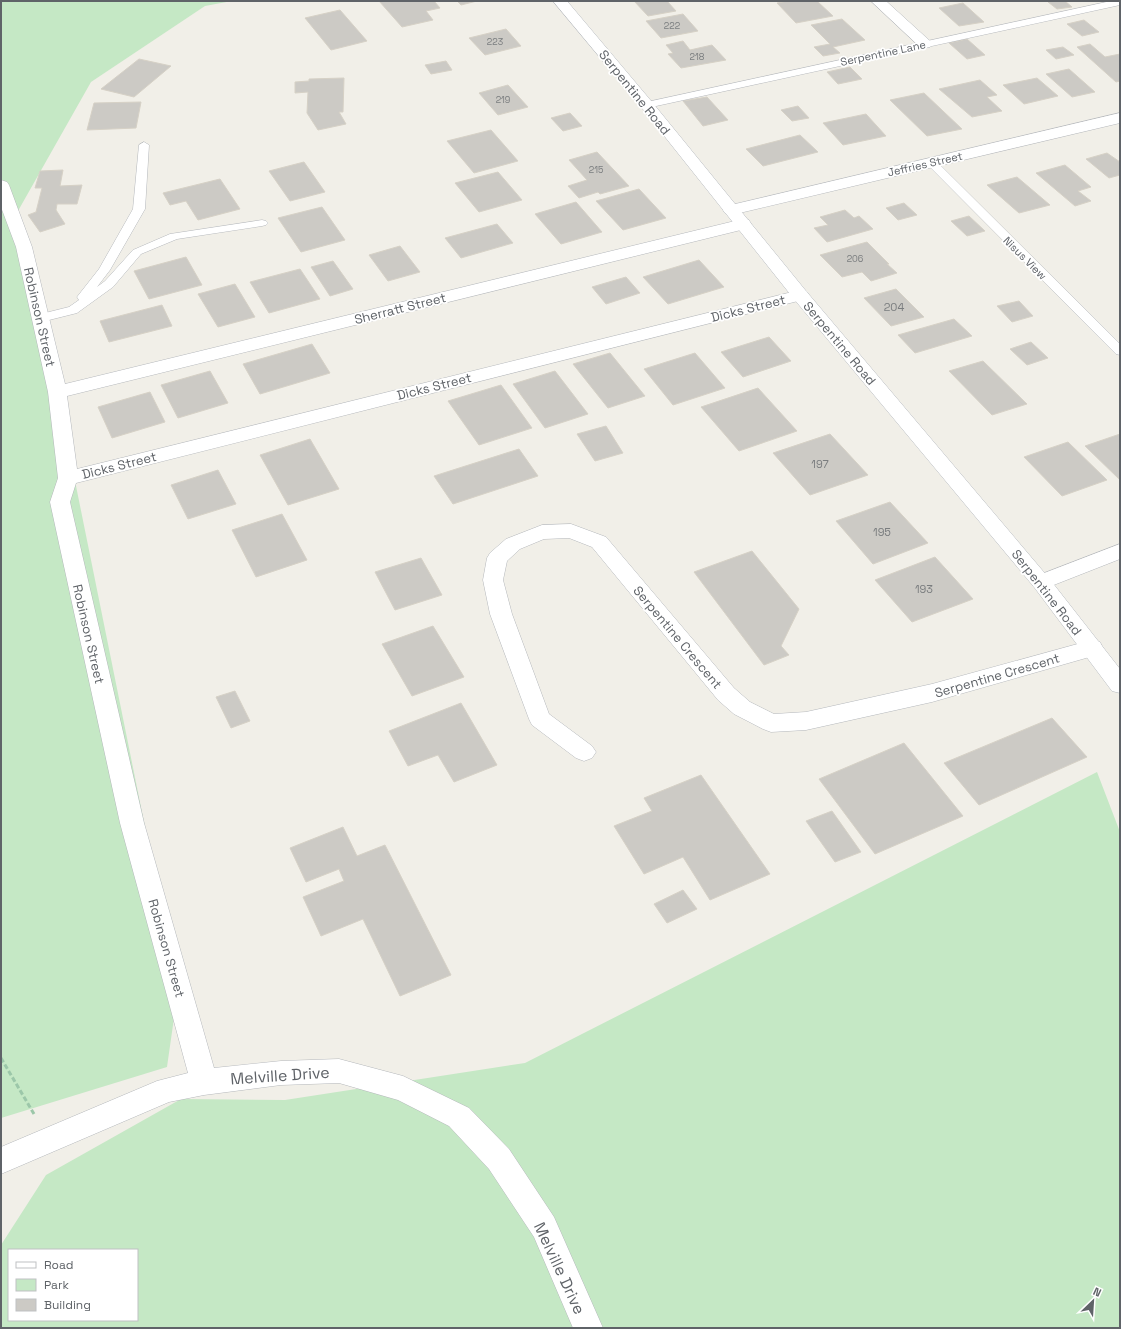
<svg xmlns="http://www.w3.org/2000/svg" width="1121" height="1329" viewBox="0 0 1121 1329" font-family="'Space Grotesk',sans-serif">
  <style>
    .green { fill: #c5e8c5; fill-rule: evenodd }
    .building { fill: #cccac5; stroke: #d6d1c6 }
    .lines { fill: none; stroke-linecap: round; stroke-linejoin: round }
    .lane-casing { stroke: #b5b8bc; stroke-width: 1 }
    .street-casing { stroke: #b5b8bc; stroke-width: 1 }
    .secondary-casing { stroke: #b6babf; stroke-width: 1 }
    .path { stroke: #9cc7a9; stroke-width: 3; stroke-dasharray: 5 2.5; stroke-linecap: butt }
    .lane { fill: #fff; fill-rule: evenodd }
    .street { fill: #fff; fill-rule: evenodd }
    .secondary { fill: #fff; fill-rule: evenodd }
    .labels { text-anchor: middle; stroke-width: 3.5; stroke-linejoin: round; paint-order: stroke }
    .far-number-label { font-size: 9px; fill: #7a7d7f }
    .far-street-label { font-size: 11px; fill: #5f6368; stroke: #fff }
    .number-label { font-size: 11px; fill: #7a7d7f }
    .street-label { font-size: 13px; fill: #5f6368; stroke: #fff }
    .near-street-label { font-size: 16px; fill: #5f6368; stroke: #fff }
  </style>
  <rect width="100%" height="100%" fill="#f1efe8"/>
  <path class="green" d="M1,1H232L205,6L91,82L14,218L57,392L178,990L167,1067L1,1118Z
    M1097,772L1120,832V1328H1V1245L46,1175L181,1099L285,1100L525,1063ZM9,1250H137V1320H9Z"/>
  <path class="building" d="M379,1H434L440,8L426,11L433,20L402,27Z
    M457,1H477L461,5Z
    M634,1H667L676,11L648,16Z
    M788,1H817L833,16L796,23L777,3Z
    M1054,1H1065L1072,7L1057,9L1048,2Z
    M963,3L984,22L959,26L939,8Z
    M340,10L367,41L331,50L305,18Z
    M683,14L698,31L661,38L646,21Z
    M842,19L865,40L833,47L840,53L823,56L814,47L830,44L811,25Z
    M1084,20L1099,32L1082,36L1067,24Z
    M506,29L521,46L485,55L469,38Z
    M967,39L985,55L967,59L949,43Z
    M683,41L690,50L712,45L726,60L681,68L668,54L673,53L666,45Z
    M1090,44L1105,57L1120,54V81L1116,82L1077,47Z
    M1063,47L1074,55L1056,59L1046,50Z
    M139,59L171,66L134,97L101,89Z
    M446,61L452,70L431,74L425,65Z
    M850,67L862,79L838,84L827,72Z
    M1069,69L1095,92L1072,97L1046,74Z
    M344,78L343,112H339L346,124L318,130L307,113L308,92L295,93V82L309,81V79Z
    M1037,78L1058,96L1024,104L1003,85Z
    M980,80L997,95L987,97L1002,111L972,117L939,89Z
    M508,85L528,107L498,115L479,93Z
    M924,93L962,129L927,136L890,100Z
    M707,97L728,120L703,126L683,101Z
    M141,102L136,128L87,130L94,103Z
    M798,106L809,118L792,121L781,110Z
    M570,113L582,126L563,131L551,118Z
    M866,114L886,136L843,145L823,123Z
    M491,130L518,161L474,173L447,141Z
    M800,135L818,152L763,166L746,149Z
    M597,152L629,186L600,194L598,192L579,198L568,186L587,180L569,160Z
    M1107,153L1120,162V175L1109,178L1086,159Z
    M304,162L325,192L290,201L269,171Z
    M1065,165L1091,187L1078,191L1091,201L1075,206L1036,173Z
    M63,170L60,186L82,185L77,204H57L56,210L65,224L40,232L28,215L36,212L42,188H35L40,171Z
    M498,172L522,200L479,212L455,183Z
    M1017,177L1050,205L1019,213L987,185Z
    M220,179L240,209L198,220L186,201L170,205L163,193Z
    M639,189L666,218L623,230L596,201Z
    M576,202L602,232L561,244L535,214Z
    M904,203L917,215L898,220L886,208Z
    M322,207L345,240L301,252L278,218Z
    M845,210L854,218L859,216L873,229L827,242L814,228L828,225L820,217Z
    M969,216L985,231L967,236L951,221Z
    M497,224L513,243L461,258L445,238Z
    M867,242L889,264H887L897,273L871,281L862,272L842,277L820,255Z
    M400,246L420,272L388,281L369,255Z
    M186,257L202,285L149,299L134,271Z
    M699,260L724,287L668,304L643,277Z
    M333,261L353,289L330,296L311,267Z
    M300,269L320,299L269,313L250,282Z
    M626,277L640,293L606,304L592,287Z
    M235,284L255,317L218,327L198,294Z
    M896,289L924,317L891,326L864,298Z
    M1019,301L1033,316L1012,322L997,306Z
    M162,305L172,326L109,342L100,321Z
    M954,319L972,336L915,353L898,335Z
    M769,337L791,361L743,377L721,352Z
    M1031,342L1048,358L1027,365L1010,349Z
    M312,344L330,373L260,394L243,364Z
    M610,353L645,396L608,408L573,364Z
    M695,353L725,388L673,405L644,369Z
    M983,361L1027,404L992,415L949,371Z
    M210,371L228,403L178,418L161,385Z
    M555,371L588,414L545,428L513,384Z
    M501,385L532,428L479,445L448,401Z
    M758,388L797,431L739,451L701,407Z
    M150,392L165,422L112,438L98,407Z
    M606,426L623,453L595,461L577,434Z
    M830,434L868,475L810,495L773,453Z
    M1120,434V480L1085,446Z
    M310,439L339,489L288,505L260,455Z
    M1068,442L1107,480L1062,496L1024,457Z
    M519,449L538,476L453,504L434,476Z
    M218,470L236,504L188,519L171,485Z
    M890,502L928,543L873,564L836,521Z
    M282,514L307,560L256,577L232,530Z
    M752,551L799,609L781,646L789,655L764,665L694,572Z
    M935,557L973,599L912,622L875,580Z
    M421,558L442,595L395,610L375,572Z
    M433,626L464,677L412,696L382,644Z
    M235,691L250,721L231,728L216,697Z
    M461,703L497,765L454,782L438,755L408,766L389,731Z
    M1052,718L1087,757L979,805L944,763Z
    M904,743L963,816L875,854L819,779Z
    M701,775L770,874L710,900L683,857L644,874L614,826L652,811L644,798Z
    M832,811L861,852L835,862L806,821Z
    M343,827L357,856L385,845L451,975L400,996L363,919L321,936L303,897L344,881L339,869L306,882L290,848Z
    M683,890L697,909L667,923L654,904Z"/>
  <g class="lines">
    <defs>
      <path id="lane" d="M1111,1H1120V5L647,108L642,105L647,102Z
        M144,142L149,145L145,209L110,270L97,287L105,281L133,250L170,234L262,220L266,221L268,223L266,225L262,226L177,239L141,254L113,287L77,313L41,322L37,321L35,318L37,315L69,307L79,300L77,297L99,269L133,209L139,145Z
        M932,160L936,161L1120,344V355L1116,354L928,165L927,163L928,161Z"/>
      <path id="street" d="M871,1H886L930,41L932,44L930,47L925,48L920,47Z
        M1120,113V123L731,215L725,213L723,210L725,207L731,205Z
        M1,180L7,182L9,185L32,247L65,384L743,219L749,220L751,224L749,228L67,396L77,469L800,290L806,291L809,295L806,299L76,483L70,502L144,823L214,1068L281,1061L339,1059L403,1076L469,1108L509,1149L554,1217L603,1328H573L534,1237L489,1169L449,1126L398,1100L339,1083L281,1085L204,1095L169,1102L1,1174V1147L157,1081L188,1073L120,823L50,502L58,478L48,392L16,247L1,207Z
        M571,524L606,537L734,688L750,702L774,714L806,712L932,684L1092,640L1100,642L1103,648L1100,654L932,702L806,730L771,732L763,729L734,714L718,700L592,547L569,538L544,539L520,549L507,561L503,580L512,614L549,714L592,746L596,752L592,758L584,761L576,758L532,725L529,719L490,614L483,580L487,558L490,553L506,539L542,525Z
        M1120,544V559L1041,590L1034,587L1031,582L1034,577Z"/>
      <path id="secondary" d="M553,1H567L652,102L806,291L1048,577L1120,669V693L1112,691L1034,587L794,299L642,108Z"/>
    </defs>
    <use href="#lane" class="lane-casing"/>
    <use href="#street" class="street-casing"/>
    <use href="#secondary" class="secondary-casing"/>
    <path class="path" d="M1,1058L34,1114"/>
    <use href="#lane" class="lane"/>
    <use href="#street" class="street"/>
    <use href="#secondary" class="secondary"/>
  </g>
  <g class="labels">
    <g class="far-number-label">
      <text x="672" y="29">222</text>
      <text x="495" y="45">223</text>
      <text x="697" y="60">218</text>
      <text x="503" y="103">219</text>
      <text x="596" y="173">215</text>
      <text x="855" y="262">206</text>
    </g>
    <g class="far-street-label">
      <text transform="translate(883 53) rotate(-12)" y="4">Serpentine Lane</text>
      <text transform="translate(925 164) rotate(-13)" y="4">Jeffries Street</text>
      <text transform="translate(1025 258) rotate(45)" y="4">Nisus View</text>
    </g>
    <g class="number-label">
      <text x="894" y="311">204</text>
      <text x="820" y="468">197</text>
      <text x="882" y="536">195</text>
      <text x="924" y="593">193</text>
    </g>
    <g class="street-label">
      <text transform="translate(635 92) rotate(51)" y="5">Serpentine Road</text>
      <text transform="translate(400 308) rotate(-14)" y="5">Sherratt Street</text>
      <text transform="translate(748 308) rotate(-14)" y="5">Dicks Street</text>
      <text transform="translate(40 317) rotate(77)" y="5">Robinson Street</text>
      <text transform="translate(840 343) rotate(50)" y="5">Serpentine Road</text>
      <text transform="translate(434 386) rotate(-14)" y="5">Dicks Street</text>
      <text transform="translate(119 465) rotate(-14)" y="5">Dicks Street</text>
      <text transform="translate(1047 592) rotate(52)" y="5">Serpentine Road</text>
      <text transform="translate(89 634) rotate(77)" y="5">Robinson Street</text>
      <text transform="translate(678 637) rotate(50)" y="5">Serpentine Crescent</text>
      <text transform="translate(997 675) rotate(-16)" y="5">Serpentine Crescent</text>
      <text transform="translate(167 948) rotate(74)" y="5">Robinson Street</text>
    </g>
    <g class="near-street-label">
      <text transform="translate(280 1075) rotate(-4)" y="6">Melville Drive</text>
      <text transform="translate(560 1268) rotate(65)" y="6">Melville Drive</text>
    </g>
  </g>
  <rect width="1121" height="1329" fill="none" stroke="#5f6368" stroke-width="4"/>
  <rect x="8" y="1249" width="130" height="72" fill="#ffffff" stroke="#bfc1c3"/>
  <rect x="16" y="1262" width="20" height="6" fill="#ffffff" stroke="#bfc1c3"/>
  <text x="44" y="1269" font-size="12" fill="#5f6368">Road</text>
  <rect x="16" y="1279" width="20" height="12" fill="#c5e8c5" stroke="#bfc1c3"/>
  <text x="44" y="1289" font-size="12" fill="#5f6368">Park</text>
  <rect x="16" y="1299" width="20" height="12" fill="#cccac5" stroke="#bfc1c3"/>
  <text x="44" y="1309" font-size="12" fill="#5f6368">Building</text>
  <g transform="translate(1093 1301) rotate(25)" stroke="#ffffff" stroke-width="3" paint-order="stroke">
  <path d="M0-3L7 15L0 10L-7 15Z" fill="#5f6368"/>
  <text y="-6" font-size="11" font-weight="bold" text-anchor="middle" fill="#5f6368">N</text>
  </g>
</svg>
